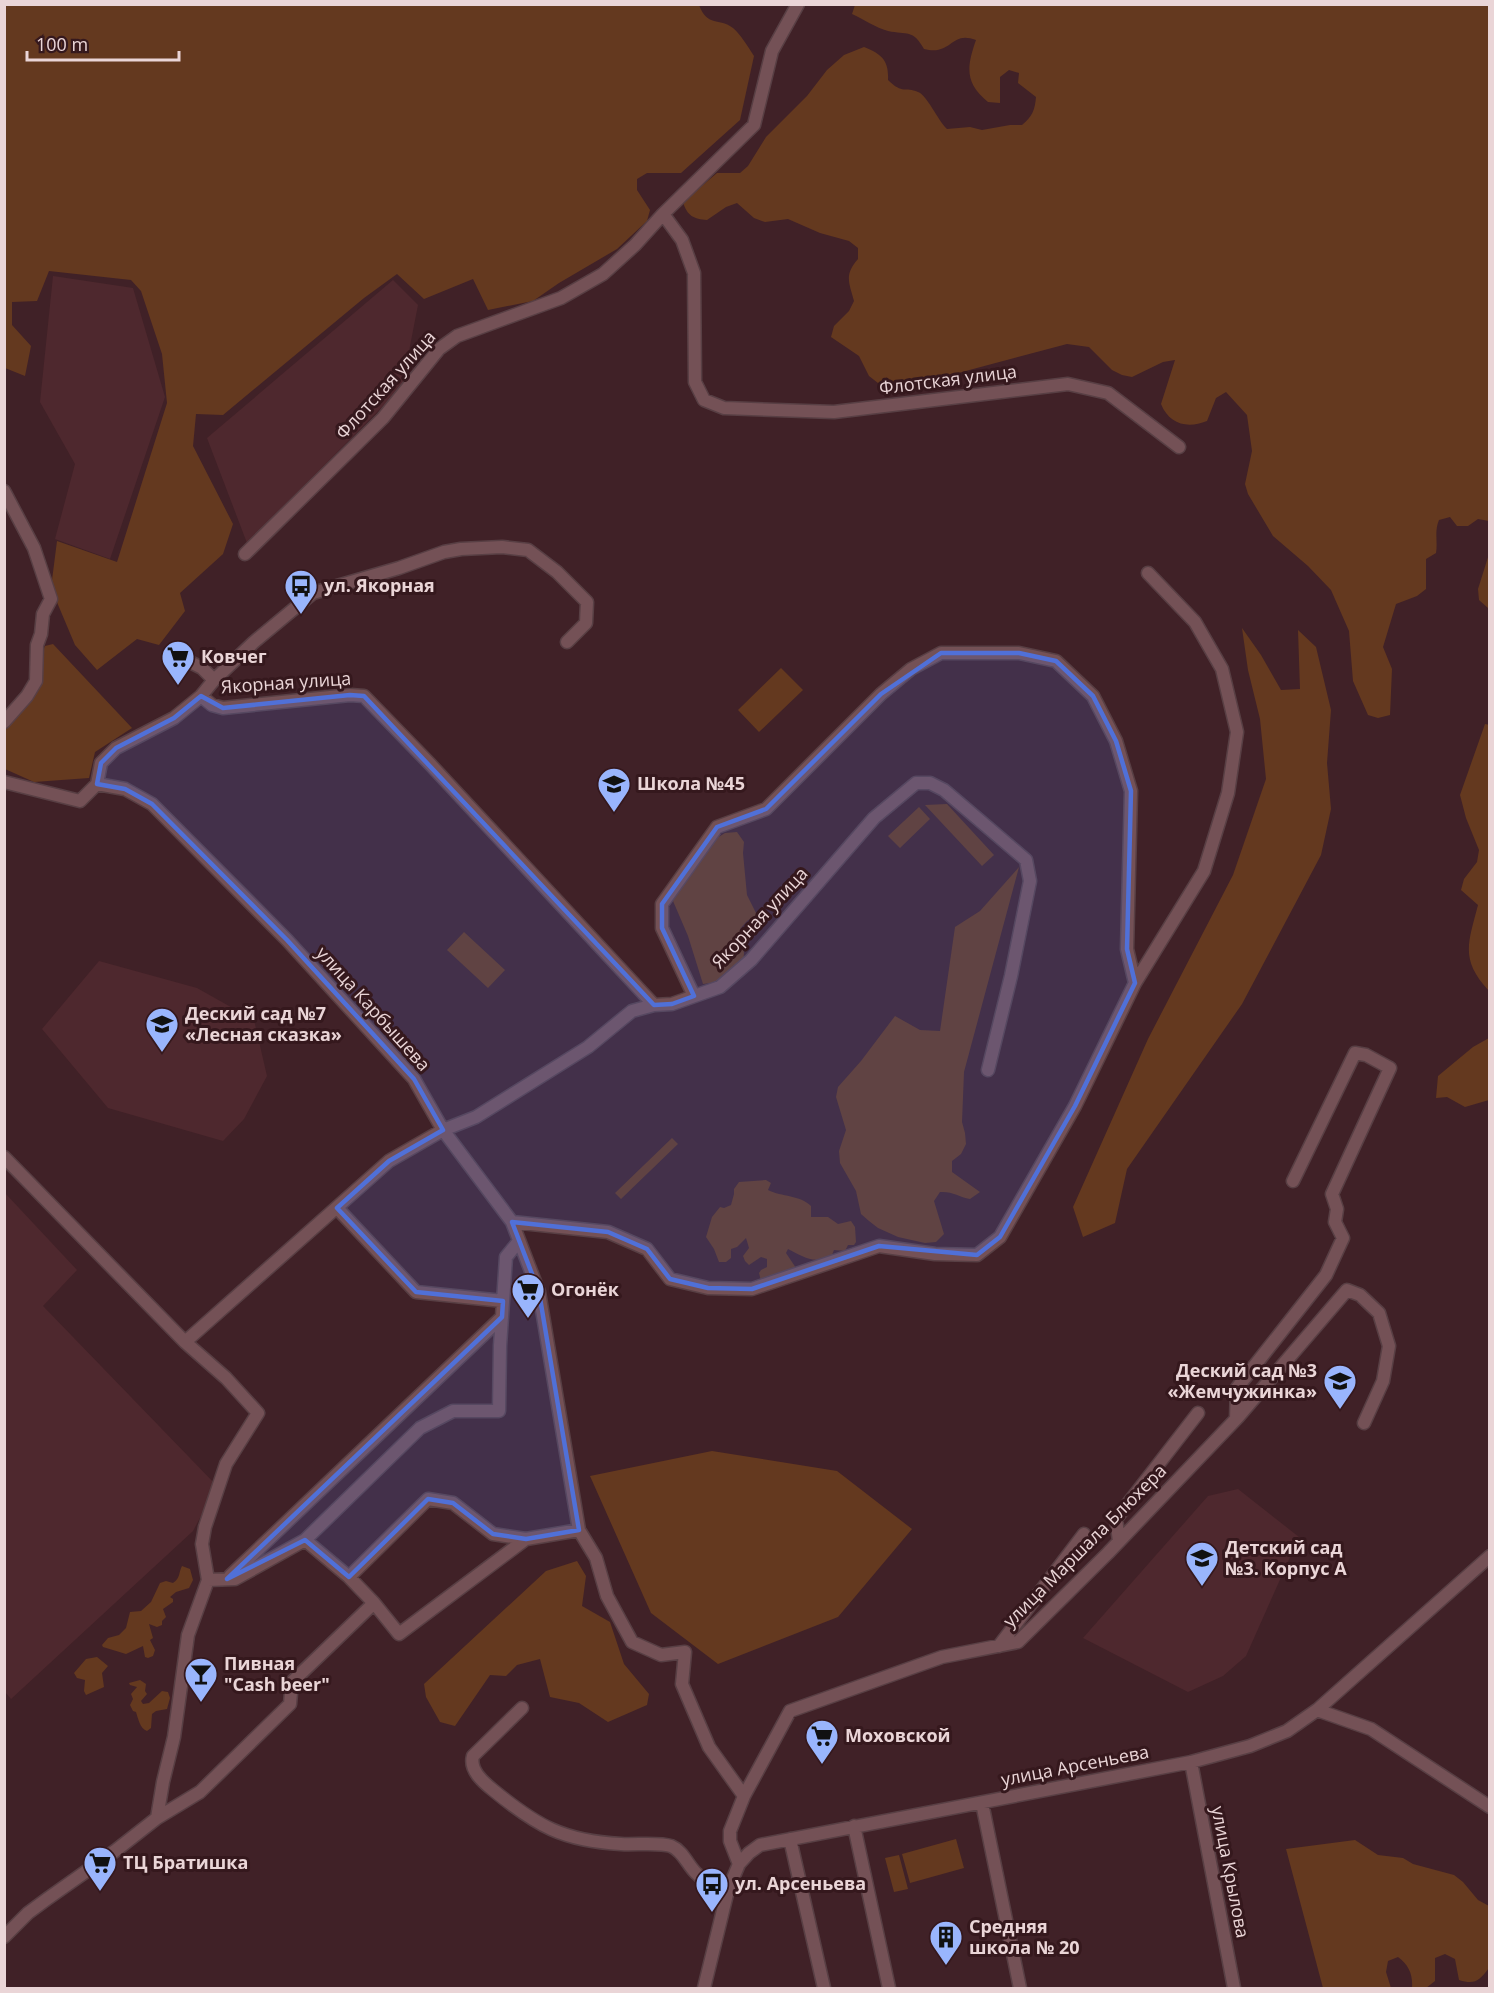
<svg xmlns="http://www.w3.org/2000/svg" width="1494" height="1993" viewBox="0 0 1494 1993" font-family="'Open Sans',sans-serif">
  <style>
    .built { fill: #4e282e }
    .green { fill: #64391f }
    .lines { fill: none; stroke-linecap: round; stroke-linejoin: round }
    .street-casing { stroke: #583f44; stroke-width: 15 }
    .street { stroke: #745156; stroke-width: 12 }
    .marked { fill: #5070d8; fill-opacity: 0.2; stroke: #5070d8; stroke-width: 4.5; stroke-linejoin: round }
    .labels { text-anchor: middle; stroke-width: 6; stroke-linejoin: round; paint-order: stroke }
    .street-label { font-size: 18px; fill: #ead5d7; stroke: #35181d }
    .poi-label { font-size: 18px; font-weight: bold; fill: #ead5d7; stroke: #35181d; text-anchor: start }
  </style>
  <rect width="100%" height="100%" fill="#402127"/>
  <path class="built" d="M53,276L133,288L165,397L110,559L55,539L75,464L40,402Z
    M393,280L418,305L402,387L247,543L207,438Z
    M99,961L197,988L254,1020L267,1076L244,1119L223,1141L108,1108L42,1029Z
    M5,1193L77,1270L43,1306L217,1486L193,1531L11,1699L5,1692Z
    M1238,1489L1299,1537L1246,1656L1223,1676L1188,1692L1083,1638L1208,1496Z"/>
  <path class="green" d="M4,5H699C708,28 719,17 733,28C741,35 748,47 754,56L740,120L681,173H647L637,179V190L650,210L647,221L617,249L559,283L533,301L488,310L473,279L424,299L397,274L364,298L223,415L196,414L193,446L233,524L223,554L180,593L185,611L159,645L137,639L97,670L75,645L51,588L57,541L117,562L167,403L162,354L141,291L131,280L49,271L37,301L12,302V325L31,346L25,376L5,368Z
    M855,5H1489V524V521L1478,519L1468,526H1457L1450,517L1439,520C1434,532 1438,541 1436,553L1426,559V589L1417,596L1396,604L1383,647L1392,669L1390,715L1378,718L1368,715L1353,681L1349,631L1331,590L1308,566L1273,536L1248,494L1245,484L1252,451L1247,415L1226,392L1216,398L1207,421C1187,429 1169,424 1161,404L1175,360L1163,362L1132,377L1122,375L1112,370L1089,347L1067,344L947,376L888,384L878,383L869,376L859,356L831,337L834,326L849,311L854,301C849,282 844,275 858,259V248L849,241L820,233L788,219L765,222L754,218L737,203L726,207L707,220C694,219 687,216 683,202L717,173H740L748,166L766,137L807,96L827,70L844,55L864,47C882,54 889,61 888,80C903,95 905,86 918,92C927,95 937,119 947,129L970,127L982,130L1010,125H1022C1032,117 1035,110 1036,97L1018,83L1019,73L1009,70L1000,77V103L988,102C964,83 967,66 976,40C950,30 953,56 924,49C913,29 907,35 888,31C876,28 863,19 852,14Z
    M1489,554L1490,607L1488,608L1479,600L1478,589Z
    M1242,628L1261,655L1281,690L1300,689L1298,630L1316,647L1331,710L1327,763L1331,809L1321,855L1242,1004L1127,1169L1115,1223L1083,1237L1073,1207L1148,1039L1233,875L1266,779L1260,719L1248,670Z
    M53,644L132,728L95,752L89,778L34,782L5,769L4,728L38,684L42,654L45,646Z
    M781,668L803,690L759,732L738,710Z
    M1485,724L1490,725L1489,991C1460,959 1468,944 1478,905L1461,890L1464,879L1477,862L1479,850L1466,818L1460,795Z
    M947,804L994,855L982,866L925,805Z
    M919,807L930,819L900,848L888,836Z
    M737,832L744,842L743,853L747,895L757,915L747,921L740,929L744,953L743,963L718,982L703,984L688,936L673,901L683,879L717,838L725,833Z
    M1019,867L964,1072L962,1122L965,1133L966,1144L961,1154L952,1161V1172L980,1192L970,1199C959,1197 952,1191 940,1192L934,1201L944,1234L936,1242L925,1243L898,1237L878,1228L869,1221L861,1214L856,1191L840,1163L839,1151L846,1130L836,1097L838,1087L861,1061L895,1016L920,1030L940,1031L955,927L980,911Z
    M464,932L505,970L488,988L447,950Z
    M1489,1038V1100L1465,1107L1447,1097L1436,1098L1438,1076L1473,1047Z
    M672,1138L678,1144L621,1199L615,1193Z
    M766,1180L771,1183L768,1190C782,1197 800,1195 811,1206V1217H828L838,1224L851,1221L855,1227L856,1242L854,1245H848L845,1251L834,1250L832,1255C814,1265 804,1257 788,1249L786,1253L798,1271L761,1281L759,1273L761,1270L767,1267V1259L761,1257L749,1265L745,1261L743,1256L749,1248L746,1238L737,1247L731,1249V1258L726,1262H719L714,1249L706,1237L712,1217L720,1207L724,1208L731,1205L734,1194V1189L739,1182Z
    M712,1451L837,1471L912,1529L838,1617L718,1664L651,1613L590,1476Z
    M577,1561L586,1576L582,1606L610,1622L624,1664L649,1694L647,1705L608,1722L579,1703L550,1697L540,1659L517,1665L506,1676L490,1675L455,1726L440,1722L426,1697L424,1684L546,1571Z
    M182,1566L190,1569L193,1580L189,1588L176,1592L170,1597L173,1599V1602L163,1609L166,1617L162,1621V1625L157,1627L149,1624L153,1638L150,1640L155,1650L153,1656L148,1658L145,1657L143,1646L126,1654L103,1647L102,1645L108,1638L119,1635L126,1628L130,1612L141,1611L151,1602L160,1583L166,1581L173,1583C181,1577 178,1574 182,1566Z
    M97,1657L108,1666L102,1673L104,1687L86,1695L84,1691L85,1680L77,1678L74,1673L86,1659Z
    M140,1680L146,1684L145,1691L147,1694L141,1701L143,1704L149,1703L162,1691L168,1692L170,1698L167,1709L156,1711L152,1714L151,1728L147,1731C140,1729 138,1718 136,1712L133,1711L130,1705L133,1699L131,1694L137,1687L130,1685L129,1683Z
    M956,1839L964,1868L910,1883L902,1854Z
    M1355,1840L1378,1855L1403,1858L1413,1864L1454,1875L1463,1882L1478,1900L1489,1906V1968C1479,1981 1475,1985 1459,1980L1455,1959L1445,1954L1435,1958V1981L1426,1988H1412C1413,1975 1409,1965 1398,1957L1388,1961L1386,1972L1391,1988H1323L1286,1849Z
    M899,1855L908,1889L894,1892L885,1858Z"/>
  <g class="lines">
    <defs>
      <path id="street" d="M663,214L682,240L694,273L695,382L704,400L724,408L834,412L1068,384L1108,393L1179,447
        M4,491L34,548L51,599L43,614L41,634L37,645L36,681L27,696L4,722
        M245,554L383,418L439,349L457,336L561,298L603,274L635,245L663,214L754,125L772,51L798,4
        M182,658L202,668L214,680
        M201,696L212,705L223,708L350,695L364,696L430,764L654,1005
        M4,782L80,801L97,784
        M97,784L125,789L152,804L287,940L414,1079L443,1130L512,1222L539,1292L579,1530L596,1558L607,1596L632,1642L661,1655L685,1652L682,1684L709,1747L744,1796
        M97,784L101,763L116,748L174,718L201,696L214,680L254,642L313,593L399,568L444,552L461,549L502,547L528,550L557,572L587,602L586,623L567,642
        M694,996L662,928V904L717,827L766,809L881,694L911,669L941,653H1019L1056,661L1093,696L1116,741L1131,791L1127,949L1135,983
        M4,1157L185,1342L226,1378L258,1413L226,1464L205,1527L202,1544L208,1580L188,1635L174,1737L163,1782L157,1818
        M337,1208L416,1292L503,1301
        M512,1222L608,1232L647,1249L670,1279L708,1288L752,1289L879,1246L935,1254L977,1255L1000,1237L1075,1106L1135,983L1204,871L1228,793L1237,732L1222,669L1195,622L1148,573
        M185,1342L389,1161L443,1130L476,1117L588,1047L632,1011L654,1005L672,1004L720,987L751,960L874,818L916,783H930L944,790L1026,860L1030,881L1011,976L988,1070
        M1236,1419L1237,1388L1326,1275L1343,1238L1335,1222L1337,1209L1332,1194L1390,1068L1366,1055L1355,1053L1293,1181
        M305,1540L420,1428L453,1411H499L500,1346L506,1257L519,1241
        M1119,1541L1116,1519L1198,1413
        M230,1576L502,1317
        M349,1577L374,1603
        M208,1580L235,1579L305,1540L349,1577L428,1499L453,1503L493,1534L526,1539
        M999,1646L1084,1534
        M522,1708L473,1756C469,1770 483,1782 493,1790C537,1826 563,1841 621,1844C635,1845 659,1842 671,1846C683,1851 687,1864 696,1873C704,1882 717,1885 728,1890
        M1317,1710L1371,1729L1490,1807
        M1191,1762L1234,1988
        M982,1803L1020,1988
        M854,1826L889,1988
        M790,1839L824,1988
        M739,1864L730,1841V1831L744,1796L790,1711L942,1657L1018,1642L1108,1553L1238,1417L1347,1290L1360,1295L1379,1313L1389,1346L1383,1381L1364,1423
        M4,1937L28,1913L47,1899L115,1851L157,1818L200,1792L290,1704L292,1682L374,1603L399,1634L526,1539L579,1530
        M704,1988L728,1890L739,1864L749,1853L760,1845L1191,1762L1250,1746L1287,1731L1317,1710L1490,1556"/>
    </defs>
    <use href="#street" class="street-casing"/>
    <use href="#street" class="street"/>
  </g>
  <path class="marked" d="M941,653H1019L1056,661L1093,696L1116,741L1131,791L1127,949L1135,983L1075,1106L1000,1237L977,1255L879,1246L752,1289L708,1288L670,1279L647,1249L608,1232L512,1222L539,1292L579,1530L526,1539L493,1534L453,1503L428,1499L349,1577L305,1540L227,1579L502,1317L503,1301L416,1292L337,1208L389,1161L443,1130L414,1079L287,940L152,804L125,789L97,784L101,763L116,748L174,718L201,696L223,708L350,695L364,696L654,1005L672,1004L694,996L662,928V904L717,827L766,809L881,694Z"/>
  <defs>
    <symbol id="bus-pin" viewBox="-11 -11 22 30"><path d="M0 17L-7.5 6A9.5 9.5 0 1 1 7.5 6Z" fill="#99b5fd" stroke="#35181d"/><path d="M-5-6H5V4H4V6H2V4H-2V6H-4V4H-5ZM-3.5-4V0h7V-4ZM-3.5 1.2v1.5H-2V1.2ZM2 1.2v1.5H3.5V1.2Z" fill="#111"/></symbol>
    <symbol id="supermarket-pin" viewBox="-11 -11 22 30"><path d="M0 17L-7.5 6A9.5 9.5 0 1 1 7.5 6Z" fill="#99b5fd" stroke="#35181d"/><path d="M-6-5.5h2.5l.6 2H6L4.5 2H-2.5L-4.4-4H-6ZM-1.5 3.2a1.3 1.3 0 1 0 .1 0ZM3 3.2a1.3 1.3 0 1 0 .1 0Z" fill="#111"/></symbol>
    <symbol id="school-pin" viewBox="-11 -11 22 30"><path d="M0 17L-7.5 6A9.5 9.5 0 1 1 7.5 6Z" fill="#99b5fd" stroke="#35181d"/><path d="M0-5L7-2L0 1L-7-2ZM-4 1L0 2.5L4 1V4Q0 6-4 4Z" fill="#111"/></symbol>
    <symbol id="bar-pin" viewBox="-11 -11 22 30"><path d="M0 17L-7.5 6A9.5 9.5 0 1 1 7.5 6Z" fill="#99b5fd" stroke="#35181d"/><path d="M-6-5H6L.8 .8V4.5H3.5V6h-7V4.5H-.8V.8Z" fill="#111"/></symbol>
    <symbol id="building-pin" viewBox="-11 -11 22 30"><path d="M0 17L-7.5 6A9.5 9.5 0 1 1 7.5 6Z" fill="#99b5fd" stroke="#35181d"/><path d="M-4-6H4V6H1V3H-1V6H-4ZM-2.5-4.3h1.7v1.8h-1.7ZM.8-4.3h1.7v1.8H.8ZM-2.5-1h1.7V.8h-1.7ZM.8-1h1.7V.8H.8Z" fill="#111"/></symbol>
  </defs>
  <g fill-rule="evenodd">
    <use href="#bus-pin" x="282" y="567" width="38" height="52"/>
    <use href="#supermarket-pin" x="159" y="638" width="38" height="52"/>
    <use href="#school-pin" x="595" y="765" width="38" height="52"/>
    <use href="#school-pin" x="143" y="1005" width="38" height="52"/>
    <use href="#supermarket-pin" x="509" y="1271" width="38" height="52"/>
    <use href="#school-pin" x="1321" y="1362" width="38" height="52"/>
    <use href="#school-pin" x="1183" y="1539" width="38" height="52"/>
    <use href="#bar-pin" x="182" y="1655" width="38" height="52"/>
    <use href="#supermarket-pin" x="803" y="1717" width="38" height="52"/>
    <use href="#supermarket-pin" x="81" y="1844" width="38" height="52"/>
    <use href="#bus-pin" x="693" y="1865" width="38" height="52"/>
    <use href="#building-pin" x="927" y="1918" width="38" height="52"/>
  </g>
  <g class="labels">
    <g class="street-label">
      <text transform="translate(948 380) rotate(-7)" y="6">Флотская улица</text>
      <text transform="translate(386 385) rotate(-48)" y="6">Флотская улица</text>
      <text transform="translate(286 683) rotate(-4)" y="6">Якорная улица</text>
      <text transform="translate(760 918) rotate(-47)" y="6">Якорная улица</text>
      <text transform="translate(373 1009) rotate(48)" y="6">улица Карбышева</text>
      <text transform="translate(1085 1546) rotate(-45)" y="6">улица Маршала Блюхера</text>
      <text transform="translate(1075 1766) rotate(-11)" y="6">улица Арсеньева</text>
      <text transform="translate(1230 1872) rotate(79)" y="6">улица Крылова</text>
    </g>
    <g class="poi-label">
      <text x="324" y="592">ул. Якорная</text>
      <text x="201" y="663">Ковчег</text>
      <text x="637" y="790">Школа №45</text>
      <text x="185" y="1020">Деский сад №7<tspan x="185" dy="21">«Лесная сказка»</tspan></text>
      <text x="551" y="1296">Огонёк</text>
      <text x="1317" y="1377" text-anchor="end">Деский сад №3<tspan x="1317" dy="21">«Жемчужинка»</tspan></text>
      <text x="1225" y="1554">Детский сад<tspan x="1225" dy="21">№3. Корпус А</tspan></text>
      <text x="224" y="1670">Пивная<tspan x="224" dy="21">"Cash beer"</tspan></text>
      <text x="845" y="1742">Моховской</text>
      <text x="123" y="1869">ТЦ Братишка</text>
      <text x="735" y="1890">ул. Арсеньева</text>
      <text x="969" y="1933">Средняя<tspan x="969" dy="21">школа № 20</tspan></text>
    </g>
  </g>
  <rect width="1494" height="1993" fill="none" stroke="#ead5d7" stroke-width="12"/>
  <path d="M27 51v9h152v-9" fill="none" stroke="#ead5d7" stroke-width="3"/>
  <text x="36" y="51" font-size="18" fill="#ead5d7" stroke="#35181d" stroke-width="4.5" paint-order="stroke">100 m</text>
</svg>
